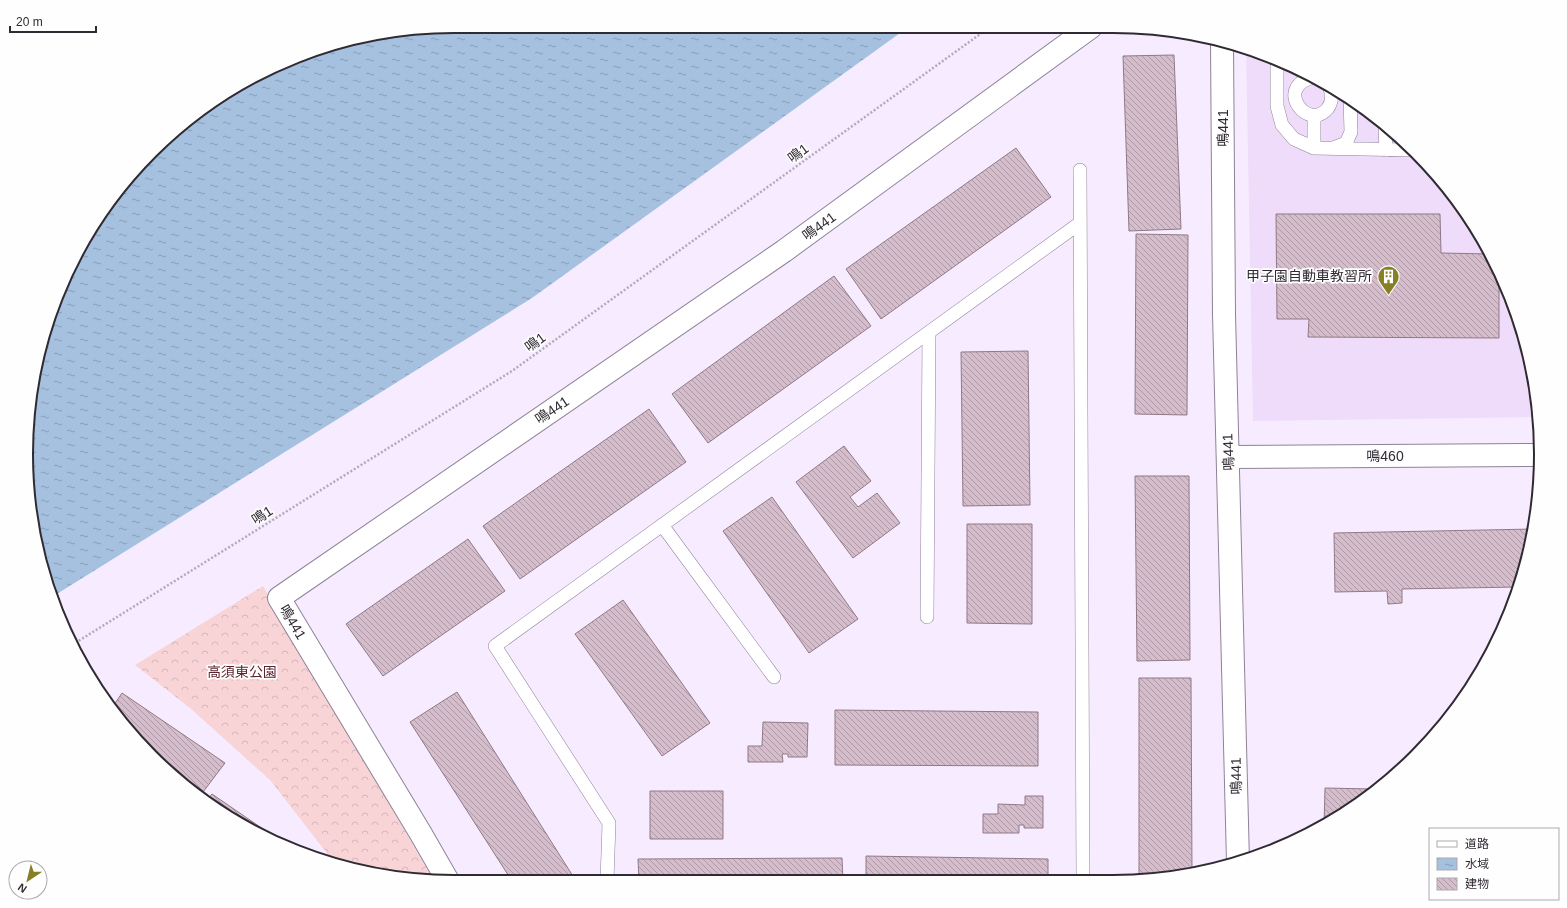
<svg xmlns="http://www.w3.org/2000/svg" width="1567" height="908" font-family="Arial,'Noto Sans JP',sans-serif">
<defs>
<pattern id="forest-crowns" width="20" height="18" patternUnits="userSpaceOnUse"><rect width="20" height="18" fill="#f8d4d7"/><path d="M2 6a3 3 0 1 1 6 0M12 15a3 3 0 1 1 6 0" fill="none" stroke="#d5b6b9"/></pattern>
<pattern id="water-ripples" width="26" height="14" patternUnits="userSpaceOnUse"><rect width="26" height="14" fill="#a5c1df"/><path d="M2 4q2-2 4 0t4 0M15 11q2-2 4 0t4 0" fill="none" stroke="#879db5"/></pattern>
<pattern id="building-back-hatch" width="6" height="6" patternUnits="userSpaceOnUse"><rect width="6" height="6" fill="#d6bdcc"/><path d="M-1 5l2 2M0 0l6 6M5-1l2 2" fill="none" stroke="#ae9aa6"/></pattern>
</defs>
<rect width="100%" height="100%" fill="#f7ecff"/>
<path fill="#eedcfa" d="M1246,48L1351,98L1415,151L1469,216L1508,290L1533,370L1537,417L1253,421Z"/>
<path fill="url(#forest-crowns)" d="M263,586L434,881H426L332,862L326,852L270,780L190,708L135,665Z"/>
<path fill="url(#water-ripples)" d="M907,28L532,298L52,597L34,538L27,482L30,398L41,343L70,265L98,216L151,152L194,114L264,70L317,49L398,30Z"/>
<path fill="url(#building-back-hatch)" stroke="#907987" d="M1174,55L1181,229L1129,231L1123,56Z
M1016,148L1051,197L881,319L846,269Z
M1276,214H1440L1441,253L1489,254L1499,273V338L1308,337L1309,319H1277Z
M1136,234L1188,235L1187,415L1135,414Z
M834,276L871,326L708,443L672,394Z
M1028,351L1030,505L963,506L961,352Z
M649,409L686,462L520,579L483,526Z
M844,446L871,481L850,497L858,507L877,493L900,523L853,558L796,482Z
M1135,476H1189L1190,660L1137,661Z
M772,497L858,619L809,653L723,531Z
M967,524H1032V624L967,623Z
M1534,529L1533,537L1518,587L1402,589V603L1388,604L1387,591L1335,592L1334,533Z
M468,539L505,591L383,676L346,624Z
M623,600L710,723L662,756L575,634Z
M1139,678H1191L1192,871L1141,881H1139Z
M457,692L576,881H512L410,722Z
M122,693L225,763L200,796L132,736L112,708Z
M835,710L1038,712V766L835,765Z
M763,722L808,723L807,757H788V754H782L783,762H748V746H762Z
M1325,788L1373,789L1324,826Z
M650,791H723V839H650Z
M212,794L282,842L216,810L207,801Z
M1025,796H1043V828H1024V825H1019V833H983V814H998V804L1025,805Z
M866,856L1048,859V881H866Z
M842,858L843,881H639L638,859Z"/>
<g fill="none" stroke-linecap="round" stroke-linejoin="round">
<defs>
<path id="lane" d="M1277,62V106L1282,125L1294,139L1314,148L1414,150
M1310,78C1275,90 1309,132 1328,108C1332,102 1333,94 1329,87
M1385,127L1386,150
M1314,148V115
M1333,148L1346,143L1351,132L1350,98
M1080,170L1083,881
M662,525L774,677
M927,617L929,333
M607,881L609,823L495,646L1080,223"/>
<path id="street" d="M1222,43L1224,314L1238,862
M1228,457L1541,455
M448,881L421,834L279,598L784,251L1091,27"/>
</defs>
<use href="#lane" stroke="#8e8297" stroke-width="14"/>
<use href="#street" stroke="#8e8297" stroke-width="24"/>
<path stroke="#b3aab9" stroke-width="2.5" stroke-dasharray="2 2" stroke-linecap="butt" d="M72,645L512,371L990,27"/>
<use href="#lane" stroke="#fff" stroke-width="13"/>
<use href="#street" stroke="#fff" stroke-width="22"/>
</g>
<defs>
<symbol id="building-pin" viewBox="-11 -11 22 30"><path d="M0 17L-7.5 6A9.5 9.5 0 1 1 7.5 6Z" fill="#877f25" stroke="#fefefe"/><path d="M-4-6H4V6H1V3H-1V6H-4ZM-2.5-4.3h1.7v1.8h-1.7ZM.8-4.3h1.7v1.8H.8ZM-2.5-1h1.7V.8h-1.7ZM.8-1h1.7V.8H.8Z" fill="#fff"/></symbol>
</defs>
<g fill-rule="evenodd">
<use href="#building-pin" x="1376" y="264" width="25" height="34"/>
</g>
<g text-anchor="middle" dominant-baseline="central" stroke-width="3.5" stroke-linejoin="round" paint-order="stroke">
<g font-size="14" fill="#302a33" stroke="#fefefe">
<text transform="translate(1223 128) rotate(-90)">鳴441</text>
<text transform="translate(798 153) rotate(-36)">鳴1</text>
<text transform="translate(819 226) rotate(-36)">鳴441</text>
<text transform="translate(535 342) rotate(-36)">鳴1</text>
<text transform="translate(552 410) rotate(-34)">鳴441</text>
<text transform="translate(1228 452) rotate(-92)">鳴441</text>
<text x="1385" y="456">鳴460</text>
<text transform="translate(262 515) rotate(-32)">鳴1</text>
<text transform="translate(293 622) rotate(59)">鳴441</text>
<text transform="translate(1236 776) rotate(-91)">鳴441</text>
</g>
<g font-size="14" fill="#302a33" stroke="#fefefe" text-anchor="end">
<text x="1372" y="276">甲子園自動車教習所</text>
</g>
<g font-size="14" fill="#5c242e" stroke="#fefefe">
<text x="242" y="672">高須東公園</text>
</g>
</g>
<path d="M0 0H1567V908H0ZM454 33H1113A421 421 0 0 1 1534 454V454A421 421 0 0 1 1113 875H454A421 421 0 0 1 33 454V454A421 421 0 0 1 454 33Z" fill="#fefefe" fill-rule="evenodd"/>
<path fill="none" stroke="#302a33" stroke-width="2" d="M454 33H1113A421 421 0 0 1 1534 454V454A421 421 0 0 1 1113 875H454A421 421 0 0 1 33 454V454A421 421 0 0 1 454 33Z"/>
<rect x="1429" y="828" width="130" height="72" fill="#fefefe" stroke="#aca9ad"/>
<rect x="1437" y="841" width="20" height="6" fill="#ffffff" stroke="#aca9ad"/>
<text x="1465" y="848" font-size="12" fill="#302a33">道路</text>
<rect x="1437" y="858" width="20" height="12" fill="url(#water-ripples)" stroke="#aca9ad"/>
<text x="1465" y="868" font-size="12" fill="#302a33">水域</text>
<rect x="1437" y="878" width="20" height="12" fill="url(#building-back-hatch)" stroke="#aca9ad"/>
<text x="1465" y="888" font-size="12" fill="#302a33">建物</text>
<g transform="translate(28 880) rotate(215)"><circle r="19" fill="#fefefe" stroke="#aca9ad"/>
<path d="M0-3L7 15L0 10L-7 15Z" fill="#877f25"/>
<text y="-6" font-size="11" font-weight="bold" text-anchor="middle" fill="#302a33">N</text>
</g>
<path d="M10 26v6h86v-6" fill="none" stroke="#302a33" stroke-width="2"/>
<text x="16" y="26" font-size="12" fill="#302a33" stroke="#fefefe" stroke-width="3" paint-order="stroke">20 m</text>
</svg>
